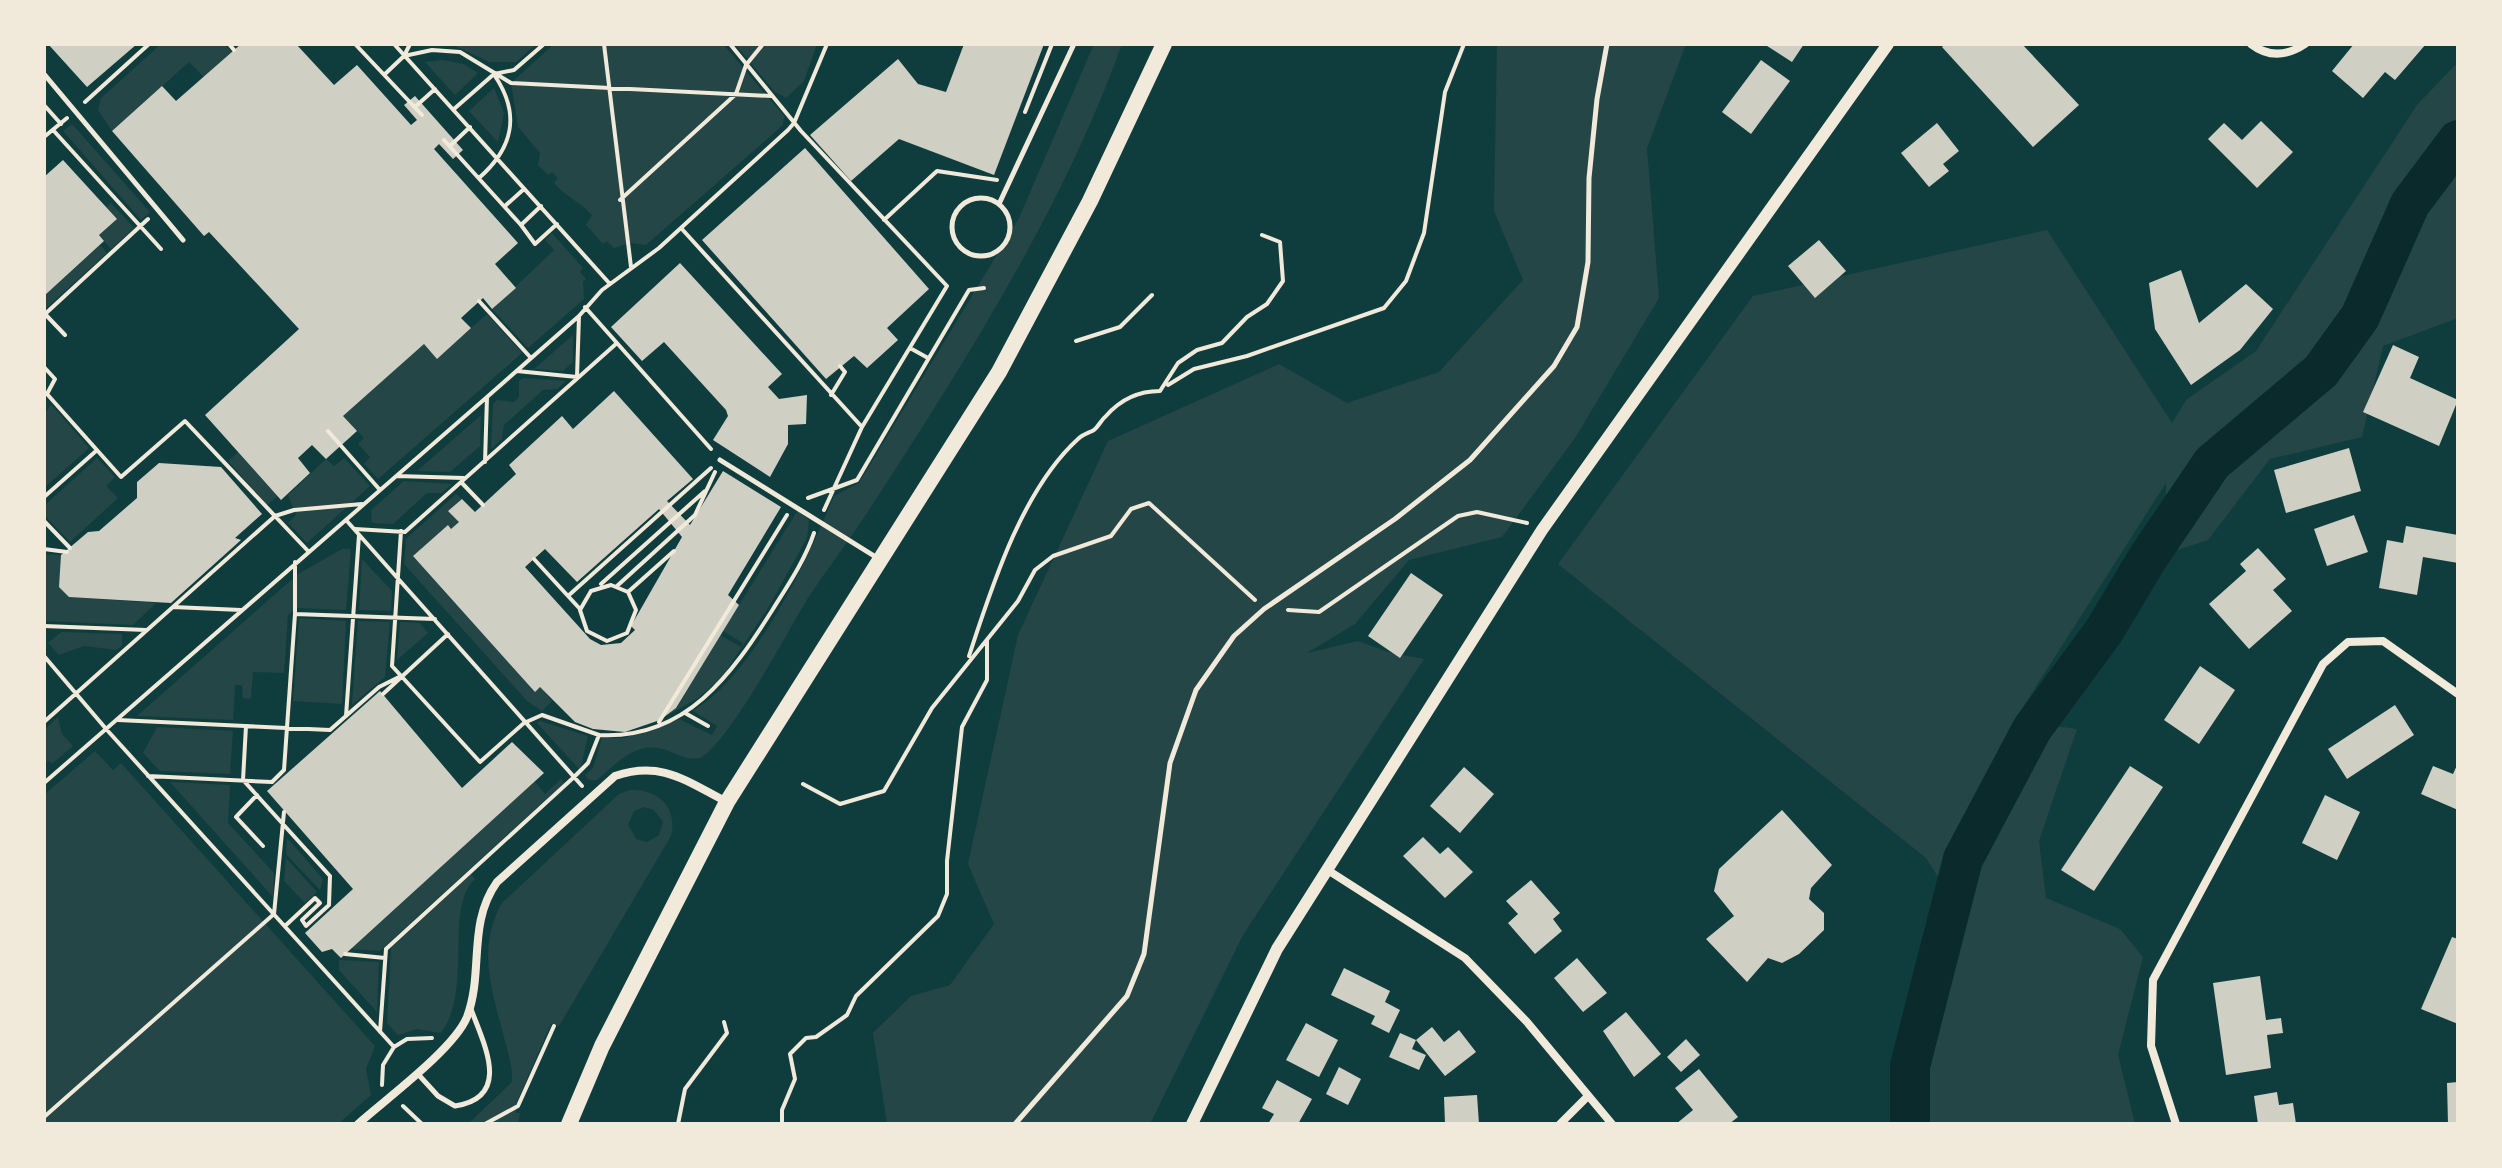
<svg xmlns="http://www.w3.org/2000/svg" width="2502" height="1168" font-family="'Source Sans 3',sans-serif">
<rect width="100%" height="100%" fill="#0f3d3e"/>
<path fill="#244646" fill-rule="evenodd" d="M161,44H224L232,52L204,77L189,62L112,131L98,110L101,98Z
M450,44H536L516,62H490Z
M554,44H723L784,116L783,125L646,245L630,243L614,248L607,241L603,244L586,225L592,215C580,202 565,196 554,183L558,178L552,172L548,175L538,165L540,153L518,127L511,83Z
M735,44H817L804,81L786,98L774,91Z
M1094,44H1122C1063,209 962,367 867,513C848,542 827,569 808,598C788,631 729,743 700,758C687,760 681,756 669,751C638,739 619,761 597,780H589L585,775L593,768L602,738H624L679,719L712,735L717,726L693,711C754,674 807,562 834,496L859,483L1019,218Z
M1497,44H1686L1647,148L1659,298L1575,438L1502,537L1409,560L1355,624L1307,653L1358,641L1391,653L1424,659L1243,935L1150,1124H887L873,1033L911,996L950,985L994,924L968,864L1018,635L1108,441L1279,364L1347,403L1439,372L1523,280L1494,211Z
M443,60L464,64L478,73L455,95L425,62Z
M2458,62V318L2383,346L2362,437L2270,459L2208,540L2165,554L2166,483L2014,721L2077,729L2039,841L2046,898L2120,929L2143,957L2118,1055L2135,1124H1887L1919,1102L1960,912L1926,858L1558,564L1753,296L2047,230L2172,423L2186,400L2256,351L2417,105Z
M494,88L504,113L498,142L469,111Z
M72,124L150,212L141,220L63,131Z
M111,203L134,228L111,249L99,235L116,220L106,208Z
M552,233L583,268L580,272L586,279L583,282L584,299L528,348L492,309L554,250L545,240Z
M100,245L107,253L44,310V296Z
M487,314L522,353L378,479L364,464L370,457L358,444L364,438L343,416L424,344L437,358Z
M573,335V362L563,371L534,369Z
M523,378L566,381L557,389L543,390L504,425L502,439L491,449L493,404L497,400L514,402L519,397V381Z
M51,404L89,448L44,488V415Z
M481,415L480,446L450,472L417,471Z
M238,452L278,496L267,505L228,461Z
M97,458L115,477L106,486L118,498L70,542L44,515V506Z
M344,458L370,486L307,543L288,523L296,515L288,495L326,459L334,466Z
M404,481L452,484L442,493H427L393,524L372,523L371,510Z
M456,494L462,499L449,511L459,522L451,529L448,525L413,556L534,691L540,687L552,701L542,711L527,701L404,564L406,539Z
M798,510L809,520L807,538L768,608L722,677L698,698L663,718L720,635L741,647L743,643L723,631Z
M342,549H351L346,610L297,608L288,615L284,673L253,672L251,699L243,698L242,685H235L233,720L137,716L298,574Z
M44,554L61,555L60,586L69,597L156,603L133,625L44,621Z
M362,559L392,591L391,611L359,610Z
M299,618L346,621L342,704L293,701Z
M358,621L390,622L385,677L352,705Z
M400,622L420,623L428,633L397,660Z
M61,632L122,634V646L116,650L84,646L59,655L48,643Z
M58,717L62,734L73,746L52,764L48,760L44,764V730Z
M540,721L588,736L580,770L537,723Z
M157,727L233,731L230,774L160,771L143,753Z
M95,751L113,770L121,763L375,1046L366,1069L371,1095L338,1124H44V795Z
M561,779L564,783L380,951L351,949L534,781L545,794Z
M170,782L230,785L228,823L274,873L273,897Z
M630,790C658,789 678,807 671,836L559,1026L551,1024L515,1106L516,1113H520L518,1124H468L512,1082C513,1069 509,1057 506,1045C494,996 475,950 502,903L619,794ZM644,807L654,810L663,822L659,835L647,842L636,839L628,825L634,811Z
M287,838L323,879L320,890L286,854Z
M286,858L317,892L305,903L284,881Z
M471,874L475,879C443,910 474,988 441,1033L417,1029L398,1035L387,1023L391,948Z
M339,960L379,962L377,1012L339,970Z"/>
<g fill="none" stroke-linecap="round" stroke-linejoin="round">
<path stroke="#0a2a2b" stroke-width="40" d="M1910,1124V1066L1963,859L2032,729L2104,631L2147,559L2212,463L2321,371L2360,317L2410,204L2458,140"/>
</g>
<path fill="#cfcfc3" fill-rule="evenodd" d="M48,44H137L87,87Z
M241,44H296L334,85L357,65L411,125L417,120L404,105L415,96L463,150L453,159L439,144L434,149L518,243L495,264L516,288L492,309L483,298L461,318L471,328L437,359L424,344L343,416L357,431L326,459L312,445L298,458L310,473L281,500L205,415L299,329L209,232L204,236L112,131L162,86L176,101Z
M964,44H1044L994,175L899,139L851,181L810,135L898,59L918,84L946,92Z
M1764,44H1804L1792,62Z
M1945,44H2022L2079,105L2033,147L1942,47Z
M2354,44H2426L2395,80L2385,72L2363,98L2332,71Z
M1761,60L1790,81L1751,134L1722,112Z
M2261,121L2293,152L2257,188L2208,139L2224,123L2242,140Z
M1937,123L1959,151L1943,164L1949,171L1929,187L1901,153Z
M805,148L929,289L887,328L898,340L867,368L854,356L826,379L702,240Z
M63,160L117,219L99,235L104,241L44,296V177Z
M1819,240L1846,271L1815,298L1788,266Z
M680,263L782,374L768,387L779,399L807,395L806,424L788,425V444L770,477L713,440L728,416L726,410L664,342L642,361L611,327Z
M2181,270L2199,323L2246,284L2273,309L2240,350L2191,385L2155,329L2149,283Z
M2393,345L2419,357L2410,378L2458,400L2439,446L2363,412Z
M614,391L693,479L667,501L690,525L723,471L781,507L728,595L739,605L676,708L660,720L625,732L593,729L575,722L540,687L535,692L413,556L448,525L451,529L459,522L448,511L462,499L475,512L516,474L509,465L562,416L573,429ZM659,509L682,537L631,626L635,630L621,643L601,645L590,639L525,567L545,549L577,582Z
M2349,448L2361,491L2286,513L2274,470Z
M159,463L221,467L262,514L235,538L241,540L171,603L69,597L59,587L61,555L88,532L99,531L137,498V482Z
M2354,515L2368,552L2327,566L2314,529Z
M2406,526L2458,535V563L2423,557L2417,595L2379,588L2387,540L2403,543Z
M2258,548L2286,579L2273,590L2292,611L2249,649L2209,604L2246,571L2240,564Z
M1411,573L1443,595L1400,658L1368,636Z
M2200,666L2235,690L2199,744L2164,720Z
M380,691L462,788L512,742L544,773L341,958L332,949L322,952L305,933L353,889L267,791Z
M2395,705L2414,735L2347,779L2328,749Z
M2458,763V810L2421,794L2433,766L2453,774Z
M2130,766L2163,787L2094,891L2061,870Z
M1464,767L1494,794L1460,833L1430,806Z
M2325,795L2360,812L2337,860L2302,843Z
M1782,810L1832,865L1811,888L1809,899L1824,913V930L1799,954L1782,963L1768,958L1747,982L1706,939L1734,916L1714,891L1719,869Z
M1423,837L1440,854L1448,847L1473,872L1445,898L1403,856Z
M1531,880L1560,913L1553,919L1562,931L1535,954L1508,923L1518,914L1506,901Z
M2452,937L2458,939V1024L2421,1009Z
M1577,958L1607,993L1583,1012L1554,978Z
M1344,968L1390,991L1385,1002L1400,1010L1389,1033L1371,1024L1375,1016L1331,995Z
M2260,976L2266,1020L2281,1018L2283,1033L2267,1035L2271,1068L2226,1075L2213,983Z
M1626,1012L1661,1054L1634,1077L1603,1031Z
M1306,1023L1338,1040L1319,1077L1286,1060Z
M1432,1027L1444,1042L1459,1030L1476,1052L1445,1076L1416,1040Z
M1400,1033L1416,1040L1412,1049L1426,1055L1419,1070L1389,1057Z
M1686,1039L1700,1055L1681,1072L1667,1057Z
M1339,1067L1361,1079L1348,1105L1326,1094Z
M1699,1069L1738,1117L1729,1124H1676L1693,1110L1675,1088Z
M1277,1080L1312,1099L1298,1124H1268L1274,1114L1262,1108Z
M2458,1082V1124H2448L2447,1083Z
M2277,1092L2279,1105L2293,1103L2296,1124H2258L2254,1096Z
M1477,1095L1479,1124H1445L1444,1097Z"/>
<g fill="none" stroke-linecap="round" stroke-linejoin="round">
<path stroke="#f1e9da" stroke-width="4" d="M229,44L234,50
M355,44L422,115
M394,44L610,284
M604,44L631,267
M730,44L801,131L947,286L862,427L824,510
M951,44H955
M404,56L432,50L460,52L511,83L771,96
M385,74L404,56L410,44
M85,102L149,44
M44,105L61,124
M415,107L435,89
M454,109L494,74L514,70L544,44
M1025,112L1052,44
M53,130L161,249
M44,137L67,118
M444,140L521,225L541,206
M450,146L470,127
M479,178C513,148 521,115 495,76
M620,200L736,94L746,65L763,44
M505,206L524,189
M884,220L937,171L997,180
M521,225L535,244L557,224
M681,228L862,427
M479,301L531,358
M585,307L711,449
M45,314L65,335
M44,315L148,219
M1076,341L1120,327L1152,295
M910,348L928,358
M44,367L55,379L47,394L121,477L185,421L309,552
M517,371L577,377L579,316
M1168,385L1194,369L1247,356L1384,308L1406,281L1424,233L1445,92L1464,44
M831,395L845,372L840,366
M328,431L380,490
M485,462L487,397
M397,476L464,478
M461,482L483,505
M44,497L96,451
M808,498L857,480L969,290L984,288
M346,520L582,786
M44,521L70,548
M355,529L405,532L617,343
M401,531L392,666L480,762L524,723L542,715L599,735
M44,549L67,552
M534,559L568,596L711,468
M295,562V614
M601,584L705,491
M611,585L628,592L636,610L627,633L607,641L587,631L580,610L591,591Z
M617,586L695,515L715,472
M628,592L674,551
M568,596L580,609
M173,607L241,610
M1288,610L1319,612L1458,516L1477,512L1527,523
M44,626L146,630
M44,656L107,730L394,1047L383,1065L382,1085
M969,656C992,586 1022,490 1078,439C1083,434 1089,433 1094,430C1099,426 1101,420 1106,416C1120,400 1138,391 1160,391L1178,363L1197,350L1222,343L1247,317L1267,304L1283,281L1280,242L1262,235
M383,694L448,634
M685,713L708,726
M346,716L359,535
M118,720L330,730L379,687L401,676
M44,722L275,516L294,510L362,504
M659,722L787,515
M246,726L243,780L330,876L329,905L306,926L302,920L320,903L315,898L285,926
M148,776L272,782L284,770L295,614L435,619
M44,783L487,397L579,316L602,290L659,248L788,130L794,123L827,44
M803,784L840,804L884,791L932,708L1018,601L1035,570L1053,556L1111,536L1131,509L1149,503L1255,600
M257,795L236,817L263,846
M345,954L385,958
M380,1032L386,949L573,778L588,763L599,735C686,740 732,674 773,609C788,585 805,560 814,533
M394,1047L407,1039L432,1038
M403,1106L422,1124
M44,1117L274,914L284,812
M485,1124L518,1106L554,1026
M678,1124L685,1089L727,1033L724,1022
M782,1124V1110L795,1079L790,1054L806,1038L816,1037L847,1015L856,996L938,916L947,894V861L962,727L987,680V640"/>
<path stroke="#f1e9da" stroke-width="5" d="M44,74L183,240
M952 227a29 29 0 1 1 58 0a29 29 0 1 1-58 0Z
M999,204L1074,44
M720,460L879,559
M417,1073L438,1096L455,1106C515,1097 481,1039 470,1006
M1015,1124L1127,996L1144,954L1170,763L1196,690L1234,636L1264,609L1395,519L1470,460L1554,366L1577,327L1588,262L1589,178L1597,99L1607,44"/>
<path stroke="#f1e9da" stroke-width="8" d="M2251,44C2269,58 2287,56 2305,44
M1326,869L1465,958L1527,1022L1612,1124
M358,1124C386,1099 454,1049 467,1017C484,972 467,924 497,882L615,776C661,760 686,781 727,802
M1560,1124L1588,1096
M2176,1124L2151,1046L2153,980L2323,664L2348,642L2383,641L2458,694"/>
<path stroke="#f1e9da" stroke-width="12" d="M1192,1124L1277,949L1542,530L1888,44"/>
<path stroke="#f1e9da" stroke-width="16" d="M569,1124L602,1046L727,802L999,372L1090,201L1164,44"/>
</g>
<rect width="2502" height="1168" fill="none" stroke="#f1e9da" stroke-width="92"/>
</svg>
